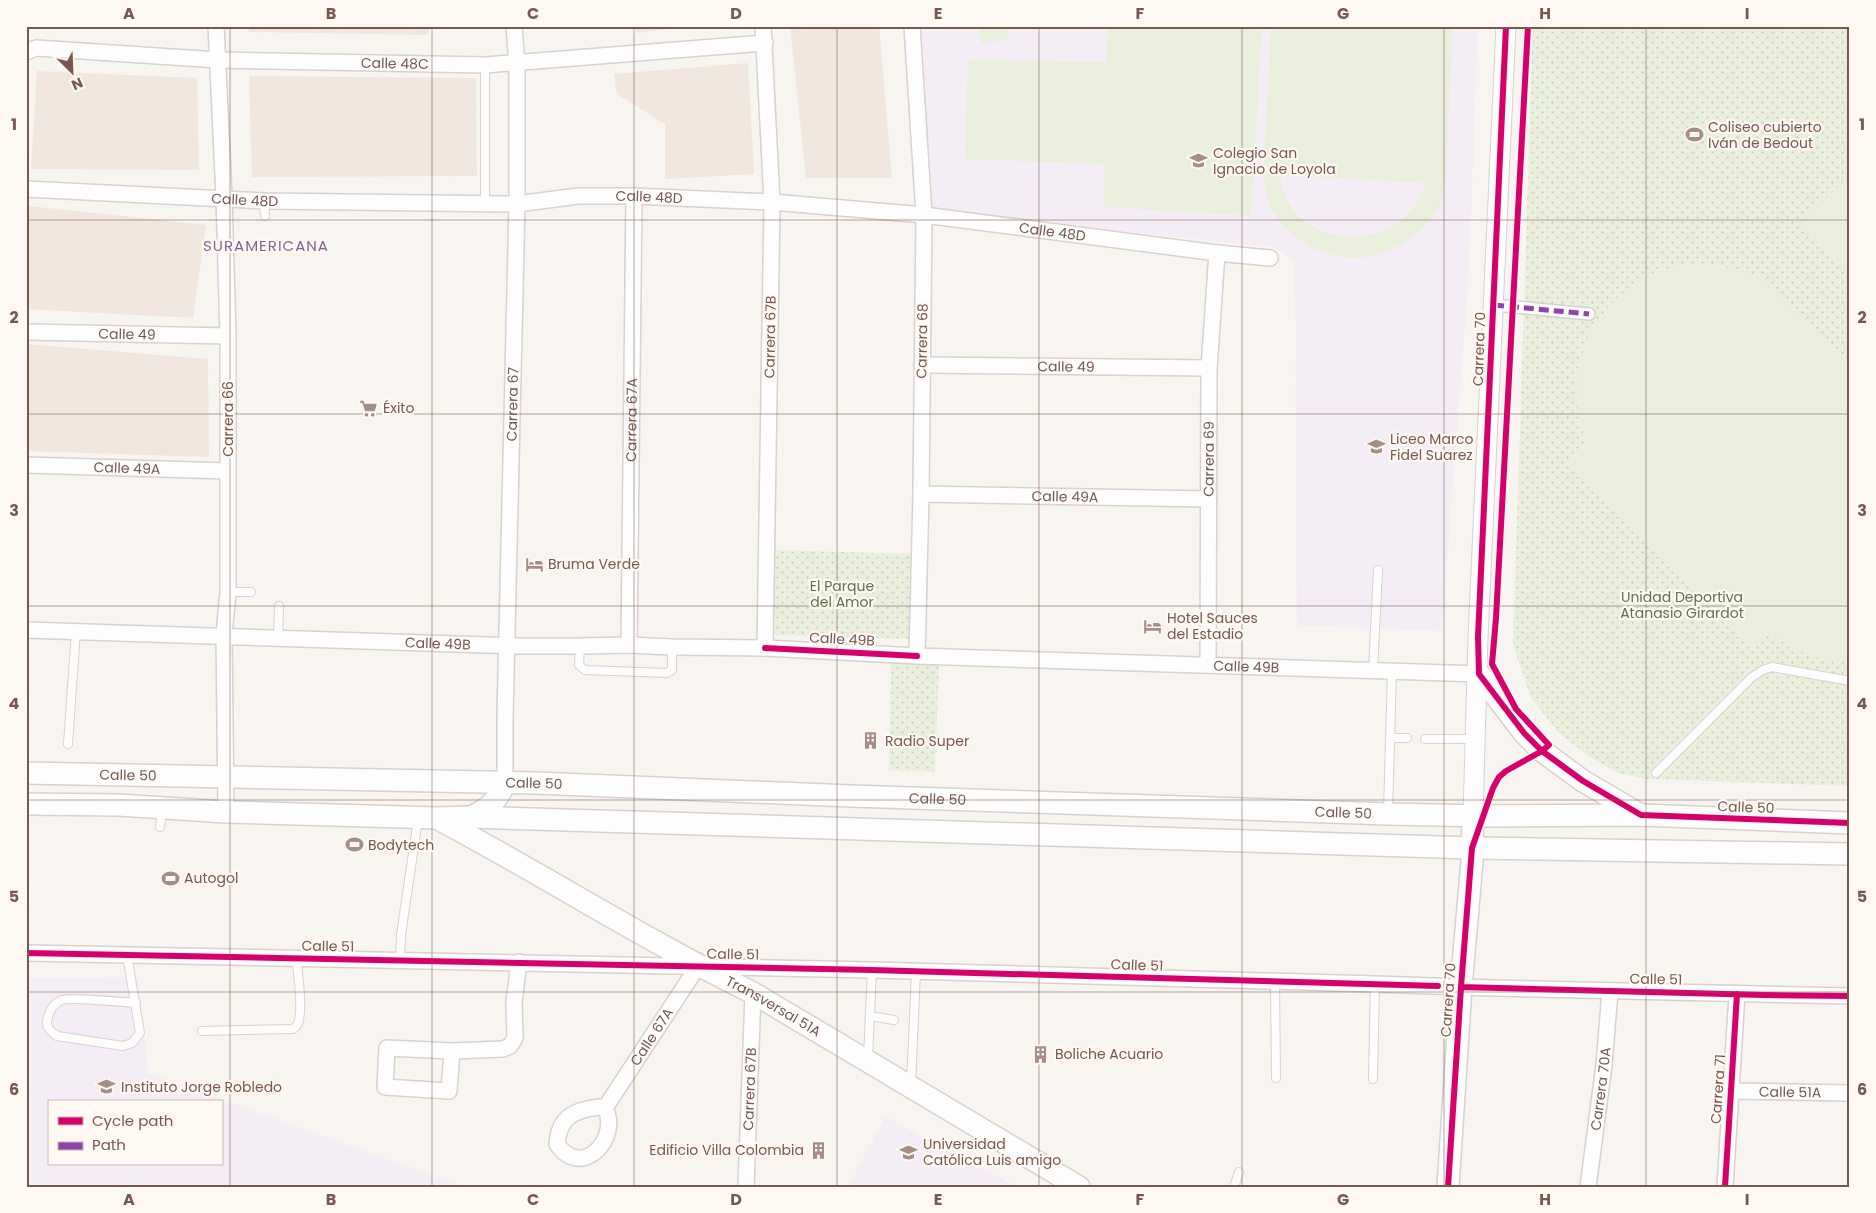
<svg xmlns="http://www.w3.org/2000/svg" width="1876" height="1213" font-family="Poppins,sans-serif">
<defs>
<pattern id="green-dots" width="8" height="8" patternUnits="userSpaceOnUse" patternTransform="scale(1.25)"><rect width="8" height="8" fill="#e9efdb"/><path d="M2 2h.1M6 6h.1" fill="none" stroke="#cbcfbe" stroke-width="1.8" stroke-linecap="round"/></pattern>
</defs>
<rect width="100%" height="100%" fill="#f8f4f0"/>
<path fill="#f1e6de" d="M248,26H430L428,35L249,32Z
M636,26H667L668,29L637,33Z
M790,26H879L892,178H806Z
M748,63L754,174L665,179V124L617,94L614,74Z
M37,71L197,78L199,170L31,169Z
M249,76L476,78L477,176L252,177Z
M29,206L206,225L193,318L26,309V239Z
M26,344L208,359L209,457L26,451Z"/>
<path fill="#f4edf5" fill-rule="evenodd" d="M915,26H1478L1469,269L1442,631L1297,625L1295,262L1273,247L928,211Z
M138,977L148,1073L464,1187H26V978ZM49,1102H221V1164H49Z
M885,1117L1018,1187H848Z"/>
<path fill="url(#green-dots)" d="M1533,26H1850V786L1647,779L1618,773L1587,755L1559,733L1531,698L1513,644Z
M774,550L912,554L910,639L772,635Z
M891,662L939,663L935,772L889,770Z"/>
<path fill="#e9efdb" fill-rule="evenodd" d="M978,26H1007L1009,38L982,44Z
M1108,26H1262L1251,216L1104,207V164L965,159L968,60L1106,62Z
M1271,26H1453L1445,185C1443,192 1443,201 1439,207C1406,259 1341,276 1292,234C1282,225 1270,211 1267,198C1265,190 1264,182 1263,175ZM1280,176L1281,175L1425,183C1406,259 1288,253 1280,176Z
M1850,175V271L1801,223Z
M1688,265C1712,265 1733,267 1756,275L1850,368V662C1814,660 1797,652 1768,632L1755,647L1568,464L1587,445C1582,430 1578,416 1577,400C1572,344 1609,289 1662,271C1670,268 1679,267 1688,265Z"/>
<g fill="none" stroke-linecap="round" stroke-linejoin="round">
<defs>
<path id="service" d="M264,201L265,216
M485,204V65
M228,592H251
M278,638L279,606
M580,646L579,665L585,670L667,673L672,670V647
M1373,670L1378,570
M1390,738H1407
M1425,739H1475
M68,744L76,631
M1656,773L1752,677L1763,670L1772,667L1850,681
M1388,812L1392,671
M160,827L162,809
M127,955L140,1033L132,1043L123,1046L57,1036C49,1030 45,1027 48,1017C50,1009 53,1004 62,1000C69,997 124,1002 136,1003
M400,960L401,935L418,819
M1275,981L1276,1078
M870,1016L894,1020
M202,1031L293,1029C296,1027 299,1024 299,1019C302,1006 298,972 296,958
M868,1057L872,970
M1373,1079L1375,984
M911,1085L916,972
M1234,1187L1239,1172"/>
<path id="pedestrian" d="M1494,305L1589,314"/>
<g id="minor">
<path d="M216,26L224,197L228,336V592L224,635L226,812"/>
<path d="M763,26L772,202L765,648"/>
<path d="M912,26L924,215L921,494L917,656"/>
<path id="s1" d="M26,52L36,48L218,60L485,65L765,43"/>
<path id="s2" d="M26,189L264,201L517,204L578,196H634L772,202L924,215L1217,253L1270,258"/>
<path id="s3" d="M26,332L228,336"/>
<path id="s4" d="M922,365L1209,368"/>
<path id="s5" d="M26,465L228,471"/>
<path id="s6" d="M921,494L1209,499"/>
<path id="s7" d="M26,630L517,646H580L629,645L672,647L765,648L917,656L1479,674"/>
<path id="s8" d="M629,645L634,196"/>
<path id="s9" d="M1208,664L1209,368L1217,253"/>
<path id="s10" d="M505,783V717L517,204V64L514,26"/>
<path d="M26,953L872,970L1375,984L1492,988L1850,996"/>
<path d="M452,1051L449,1091L385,1087L387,1048L452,1051L503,1049L510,1046L515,1038L514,1002L519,962"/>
<path id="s11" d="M1730,1091L1850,1093"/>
<path d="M599,1107L605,1108C621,1137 582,1181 557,1144C559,1117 574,1110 599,1107Z"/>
<path id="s12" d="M605,1108L698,966"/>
<path id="s13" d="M746,1187L753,993"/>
<path id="s14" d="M1588,1187L1604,1065L1610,991"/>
<path d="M1725,1187L1737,994"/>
</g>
<path id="tertiary" d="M1473,816L1478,637L1506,26"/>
<g id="secondary">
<path d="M1479,674L1524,733L1542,751L1583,781L1641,815"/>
<path id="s15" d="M26,773L537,783L851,796L1388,814L1483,816L1641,815L1850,823"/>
<path d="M26,804L119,805L226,812L437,818L471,817L1472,848L1850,854"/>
<path d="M471,817C490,808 496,802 505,783"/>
<path id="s16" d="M438,819C544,875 645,940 753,993L1079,1187"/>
<path d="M1448,1187L1461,987L1472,862L1473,816"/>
</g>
</defs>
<use href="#service" stroke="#d8d1ce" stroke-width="10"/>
<use href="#pedestrian" stroke="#d8d1ce" stroke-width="14"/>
<use href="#minor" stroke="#d8d1ce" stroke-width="18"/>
<use href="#tertiary" stroke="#d8d1ce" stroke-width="21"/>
<use href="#secondary" stroke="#d8d0cc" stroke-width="24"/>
<use href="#service" stroke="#fefdfd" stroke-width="8"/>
<use href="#pedestrian" stroke="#fefdfd" stroke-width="11"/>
<use href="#minor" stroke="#fefdfd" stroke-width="15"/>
<use href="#tertiary" stroke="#fefdfd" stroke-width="19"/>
<use href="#secondary" stroke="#fefdfd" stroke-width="21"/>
<path stroke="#8e44ad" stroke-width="5" stroke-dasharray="10 5" stroke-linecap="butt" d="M1494,305L1589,314"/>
<defs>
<path id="cycleway" d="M1506,26L1478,637L1479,674L1524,733L1542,751L1583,781L1641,815L1850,823
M765,648L917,656
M26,953L872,970L1438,986
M1461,987L1764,995L1850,996
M1448,1187L1461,987L1472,848L1493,788L1499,777L1506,771L1542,751L1549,745L1516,709L1492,664L1496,618L1528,26
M1725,1187L1737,994"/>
</defs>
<use href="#cycleway" stroke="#fff8f3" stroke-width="9"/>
<use href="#cycleway" stroke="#d6006c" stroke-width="6"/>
</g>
<path fill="none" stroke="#78574e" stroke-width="1" stroke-opacity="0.55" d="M230,26V1187M432,26V1187M634,26V1187M837,26V1187M1039,26V1187M1242,26V1187M1444,26V1187M1646,26V1187M26,220H1850M26,414H1850M26,606H1850M26,800H1850M26,992H1850"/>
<defs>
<symbol id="stadium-bare" viewBox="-9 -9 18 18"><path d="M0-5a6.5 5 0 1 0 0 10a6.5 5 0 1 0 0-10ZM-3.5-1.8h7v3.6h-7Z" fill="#a58e87" stroke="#fff8f3" stroke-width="2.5" paint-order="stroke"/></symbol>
<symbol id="school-bare" viewBox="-9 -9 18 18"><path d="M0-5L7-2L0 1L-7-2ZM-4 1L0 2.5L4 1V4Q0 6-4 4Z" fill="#a58e87" stroke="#fff8f3" stroke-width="2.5" paint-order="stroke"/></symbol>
<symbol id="supermarket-bare" viewBox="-9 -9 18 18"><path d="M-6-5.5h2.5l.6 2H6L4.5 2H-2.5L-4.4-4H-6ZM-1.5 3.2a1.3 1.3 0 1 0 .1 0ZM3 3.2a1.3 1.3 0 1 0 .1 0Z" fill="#a58e87" stroke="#fff8f3" stroke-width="2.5" paint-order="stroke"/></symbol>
<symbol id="hotel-bare" viewBox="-9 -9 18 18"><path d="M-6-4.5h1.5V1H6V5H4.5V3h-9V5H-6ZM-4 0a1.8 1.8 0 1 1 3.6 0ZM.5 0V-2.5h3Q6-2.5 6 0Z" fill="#a58e87" stroke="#fff8f3" stroke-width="2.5" paint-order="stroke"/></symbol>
<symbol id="building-bare" viewBox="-9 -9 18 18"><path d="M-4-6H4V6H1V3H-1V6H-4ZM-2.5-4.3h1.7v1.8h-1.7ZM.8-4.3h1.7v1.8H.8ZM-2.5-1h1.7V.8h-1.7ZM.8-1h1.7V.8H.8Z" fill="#a58e87" stroke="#fff8f3" stroke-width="2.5" paint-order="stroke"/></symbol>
<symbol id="university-bare" viewBox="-9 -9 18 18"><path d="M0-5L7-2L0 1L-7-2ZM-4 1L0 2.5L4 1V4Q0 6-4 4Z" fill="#a58e87" stroke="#fff8f3" stroke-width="2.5" paint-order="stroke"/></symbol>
</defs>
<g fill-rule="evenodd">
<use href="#stadium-bare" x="1682" y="122" width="25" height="25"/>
<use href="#school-bare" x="1186" y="148" width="25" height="25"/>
<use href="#supermarket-bare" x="356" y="396" width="25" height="25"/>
<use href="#school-bare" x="1364" y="434" width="25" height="25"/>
<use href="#hotel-bare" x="522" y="552" width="25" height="25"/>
<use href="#hotel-bare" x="1140" y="614" width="25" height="25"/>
<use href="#building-bare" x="858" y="728" width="25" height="25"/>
<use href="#stadium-bare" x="342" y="832" width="25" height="25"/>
<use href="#stadium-bare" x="158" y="866" width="25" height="25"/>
<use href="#building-bare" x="1028" y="1042" width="25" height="25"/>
<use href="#school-bare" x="94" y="1074" width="25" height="25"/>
<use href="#building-bare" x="806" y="1138" width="25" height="25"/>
<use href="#university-bare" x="896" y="1140" width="25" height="25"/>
</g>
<g text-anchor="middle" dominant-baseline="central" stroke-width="4.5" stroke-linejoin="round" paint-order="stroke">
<g font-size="14" fill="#78574e" stroke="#fff8f3">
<text stroke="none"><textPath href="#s1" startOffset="370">Calle 48C</textPath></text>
<text stroke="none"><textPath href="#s2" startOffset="624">Calle 48D</textPath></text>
<text stroke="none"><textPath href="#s2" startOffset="219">Calle 48D</textPath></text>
<text stroke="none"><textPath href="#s2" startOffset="1029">Calle 48D</textPath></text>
<text stroke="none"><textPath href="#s3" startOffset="101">Calle 49</textPath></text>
<text transform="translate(770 337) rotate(-89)">Carrera 67B</text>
<text transform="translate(922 341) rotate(-89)">Carrera 68</text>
<text transform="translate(1479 349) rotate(-88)">Carrera 70</text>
<text stroke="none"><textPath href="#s4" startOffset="144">Calle 49</textPath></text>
<text stroke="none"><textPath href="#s10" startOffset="379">Carrera 67</textPath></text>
<text transform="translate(228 419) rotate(-90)">Carrera 66</text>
<text stroke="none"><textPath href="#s8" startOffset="225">Carrera 67A</textPath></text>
<text stroke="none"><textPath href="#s9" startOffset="205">Carrera 69</textPath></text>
<text stroke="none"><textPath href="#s5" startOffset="101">Calle 49A</textPath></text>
<text stroke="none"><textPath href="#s6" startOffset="144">Calle 49A</textPath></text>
<text transform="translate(842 639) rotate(3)">Calle 49B</text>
<text stroke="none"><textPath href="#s7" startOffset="412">Calle 49B</textPath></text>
<text stroke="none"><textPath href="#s7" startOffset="1221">Calle 49B</textPath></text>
<text stroke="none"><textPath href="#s15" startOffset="102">Calle 50</textPath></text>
<text stroke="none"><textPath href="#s15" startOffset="508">Calle 50</textPath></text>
<text stroke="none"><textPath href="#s15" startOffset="912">Calle 50</textPath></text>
<text transform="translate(1746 807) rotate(2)">Calle 50</text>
<text stroke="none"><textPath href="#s15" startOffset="1318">Calle 50</textPath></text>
<text transform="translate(328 946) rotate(1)">Calle 51</text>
<text transform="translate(733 954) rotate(1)">Calle 51</text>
<text transform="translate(1137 965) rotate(2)">Calle 51</text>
<text transform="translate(1656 979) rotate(1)">Calle 51</text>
<text transform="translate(1448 1000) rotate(-86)">Carrera 70</text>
<text stroke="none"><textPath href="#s16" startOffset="384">Transversal 51A</textPath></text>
<text stroke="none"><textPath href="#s12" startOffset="85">Calle 67A</textPath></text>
<text stroke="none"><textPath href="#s14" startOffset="99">Carrera 70A</textPath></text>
<text transform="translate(1718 1089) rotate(-86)">Carrera 71</text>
<text stroke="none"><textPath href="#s13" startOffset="98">Carrera 67B</textPath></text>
<text stroke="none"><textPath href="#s11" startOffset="60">Calle 51A</textPath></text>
</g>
<g font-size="14" fill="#78574e" stroke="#fff8f3" text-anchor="start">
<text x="1708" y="127">Coliseo cubierto<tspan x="1708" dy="16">Iván de Bedout</tspan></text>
<text x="1213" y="153">Colegio San<tspan x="1213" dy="16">Ignacio de Loyola</tspan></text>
<text x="383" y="408">Éxito</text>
<text x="1390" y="439">Liceo Marco<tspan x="1390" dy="16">Fidel Suarez</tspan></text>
<text x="548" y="564">Bruma Verde</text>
<text x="1167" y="618">Hotel Sauces<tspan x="1167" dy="16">del Estadio</tspan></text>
<text x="885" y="741">Radio Super</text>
<text x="368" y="845">Bodytech</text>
<text x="184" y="878">Autogol</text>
<text x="1055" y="1054">Boliche Acuario</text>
<text x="121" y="1087">Instituto Jorge Robledo</text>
<text x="923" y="1144">Universidad<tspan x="923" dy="16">Católica Luis amigo</tspan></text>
<text x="804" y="1150" text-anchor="end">Edificio Villa Colombia</text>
</g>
<g font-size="14" fill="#5a7743" stroke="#fff8f3">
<text x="842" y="586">El Parque<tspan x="842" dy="16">del Amor</tspan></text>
<text x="1682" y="597">Unidad Deportiva<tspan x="1682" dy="16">Atanasio Girardot</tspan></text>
</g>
<g font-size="15" letter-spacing="1" fill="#7e6693" stroke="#fff8f3">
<text x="266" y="245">SURAMERICANA</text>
</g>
</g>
<rect width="1876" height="1213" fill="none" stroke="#fff8f3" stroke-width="55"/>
<rect x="48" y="1100" width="175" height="65" fill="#fff8f3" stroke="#c9b8b1"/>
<rect x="58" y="1117" width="25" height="8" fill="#d6006c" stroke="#c9b8b1"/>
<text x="92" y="1126" font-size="15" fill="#78574e">Cycle path</text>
<rect x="58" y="1142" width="25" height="8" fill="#8e44ad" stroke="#c9b8b1"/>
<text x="92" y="1150" font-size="15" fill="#78574e">Path</text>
<g transform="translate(72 72) rotate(156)" stroke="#fff8f3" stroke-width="4" paint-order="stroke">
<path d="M0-4L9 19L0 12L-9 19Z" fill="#78574e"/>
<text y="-8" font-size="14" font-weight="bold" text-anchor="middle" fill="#78574e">N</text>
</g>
<rect x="28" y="28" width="1820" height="1158" fill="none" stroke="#78574e" stroke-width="2"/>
<g font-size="16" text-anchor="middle" font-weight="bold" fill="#78574e">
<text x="129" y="19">A</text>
<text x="331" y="19">B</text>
<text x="533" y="19">C</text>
<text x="736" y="19">D</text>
<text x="938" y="19">E</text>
<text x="1140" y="19">F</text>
<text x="1343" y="19">G</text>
<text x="1545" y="19">H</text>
<text x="1747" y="19">I</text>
<text x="14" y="130">1</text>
<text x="1862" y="130">1</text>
<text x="14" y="323">2</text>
<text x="1862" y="323">2</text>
<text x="14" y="516">3</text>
<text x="1862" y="516">3</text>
<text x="14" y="709">4</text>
<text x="1862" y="709">4</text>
<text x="14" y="902">5</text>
<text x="1862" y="902">5</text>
<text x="14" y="1095">6</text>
<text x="1862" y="1095">6</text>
<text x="129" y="1205">A</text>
<text x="331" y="1205">B</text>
<text x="533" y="1205">C</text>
<text x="736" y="1205">D</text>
<text x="938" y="1205">E</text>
<text x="1140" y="1205">F</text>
<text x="1343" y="1205">G</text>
<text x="1545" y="1205">H</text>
<text x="1747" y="1205">I</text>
</g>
</svg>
